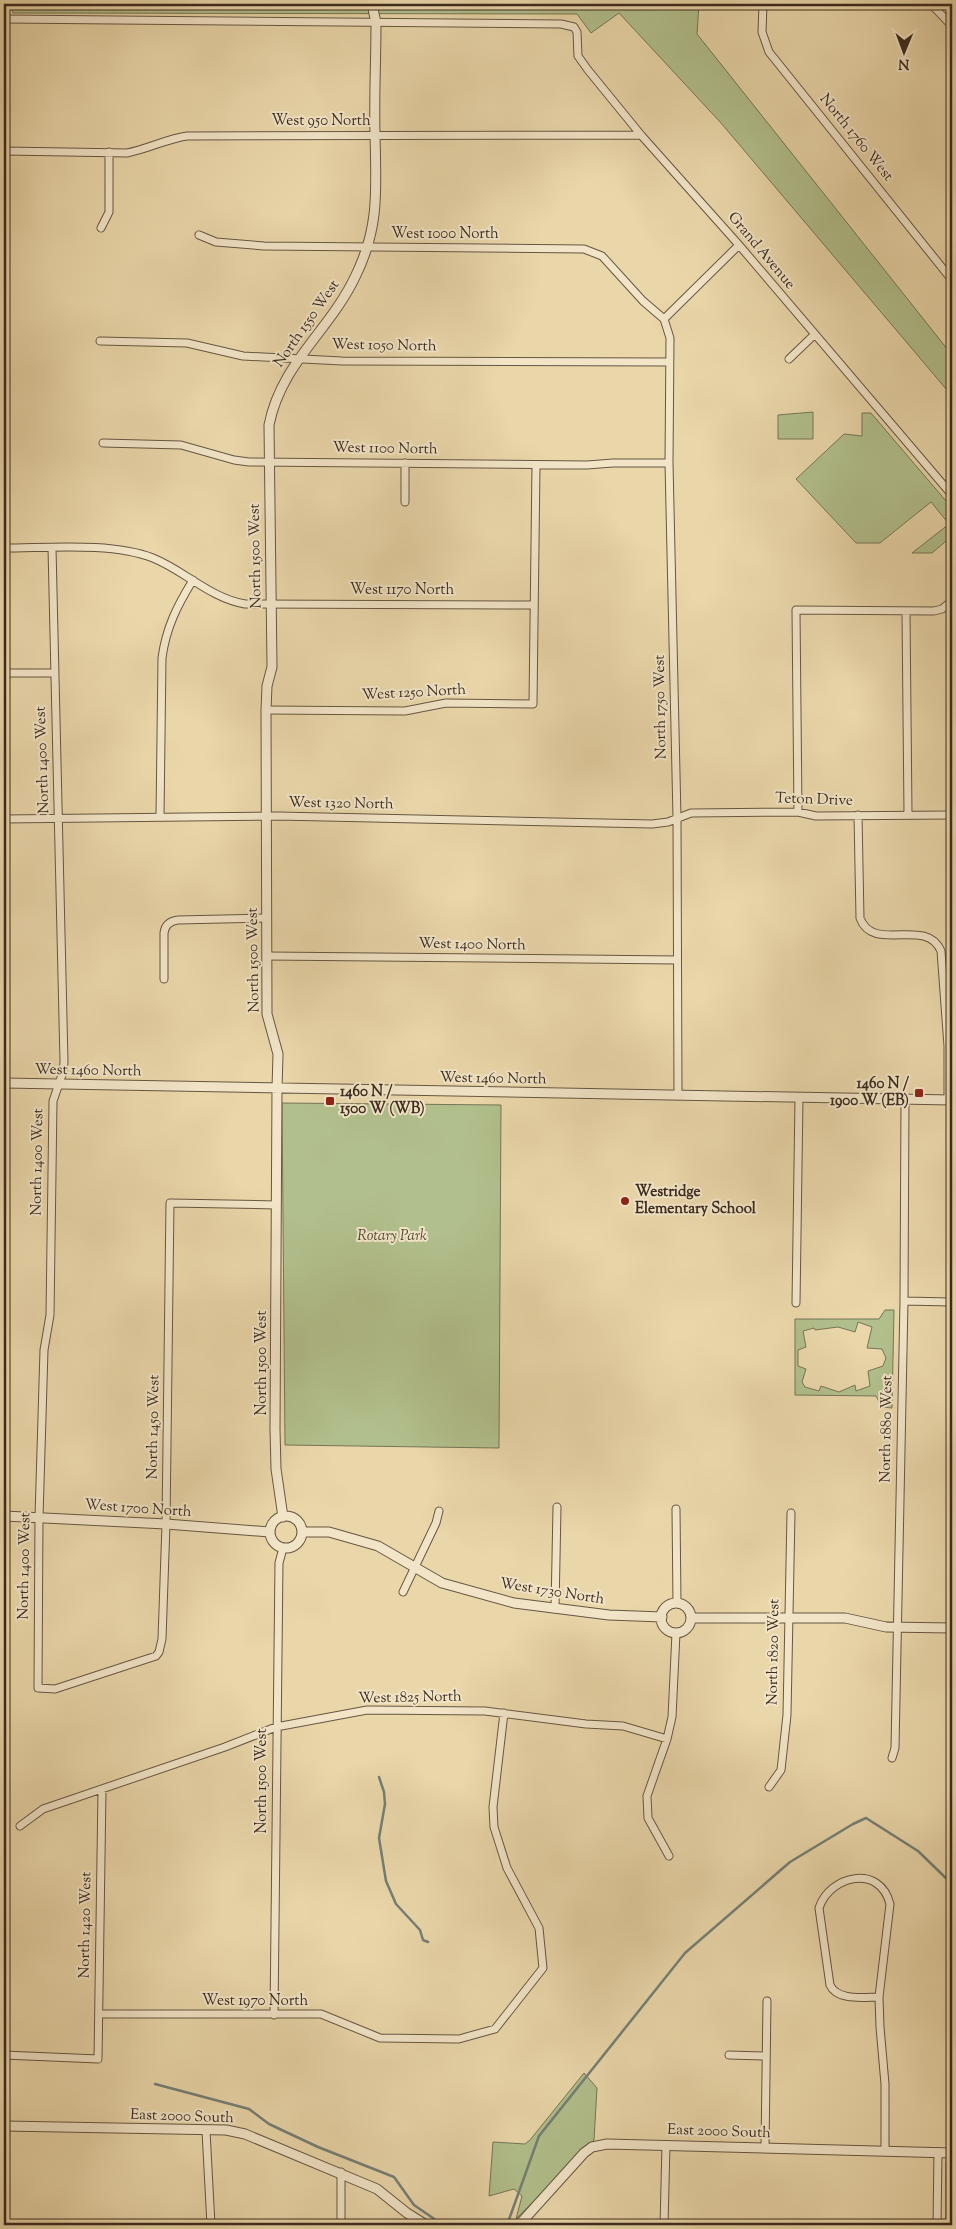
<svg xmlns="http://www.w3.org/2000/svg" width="956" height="2229" font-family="'Sorts Mill Goudy',serif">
<rect width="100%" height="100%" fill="#e9d6a9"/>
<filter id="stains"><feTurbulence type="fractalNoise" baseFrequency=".004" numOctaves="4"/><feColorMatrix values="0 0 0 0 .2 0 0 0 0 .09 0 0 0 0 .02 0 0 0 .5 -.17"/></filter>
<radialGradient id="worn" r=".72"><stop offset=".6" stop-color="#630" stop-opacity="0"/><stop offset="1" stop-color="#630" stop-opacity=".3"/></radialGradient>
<path fill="#b1bf8c" stroke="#767556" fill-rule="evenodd" d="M11,4H699L697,34L952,355V396L721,123L619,13L591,33L577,14L13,13Z
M813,412V439H778V415Z
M862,413H871L952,508V536L932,553H912L949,524L931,502L880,543H856L796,479L844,434L862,436Z
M282,1103L501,1105L499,1448L285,1445Z
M885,1310H894L892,1408L882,1407L876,1396L795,1395V1319H879ZM858,1322L872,1327L867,1348L882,1349L886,1358L883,1366L868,1371L870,1386L856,1391L855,1385L839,1392L821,1386L819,1391L805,1387L802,1382L806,1369L798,1366V1350L806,1347L803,1331L814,1328L815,1330L838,1327L855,1332Z
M584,2073L597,2088L594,2140L516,2219L522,2196L514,2189L489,2196L493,2142L525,2144L530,2140Z
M946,2161H952V2225H946Z"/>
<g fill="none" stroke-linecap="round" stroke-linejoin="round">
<path stroke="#747f76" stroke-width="2.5" d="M379,1777L384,1792L385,1804L379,1838L386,1881L396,1904L420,1930L423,1940L428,1942
M155,2084L249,2109L269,2124L318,2147L394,2177L414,2205L443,2225
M505,2225H507L539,2136L685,1953L790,1862L853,1824L866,1818L918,1851L952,1884"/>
<defs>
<path id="minor" d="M763,4L762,32L769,52L952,280
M931,4L952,26
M4,19L561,24L574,27L577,32L578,56L588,70L641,135L739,245L952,495
M4,151L127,153C148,149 166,139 187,136L641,135
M101,228L109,212V152
M199,235L216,242L264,246L584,249L602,256L643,301L664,319
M664,319L670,338L669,463L677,818L678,1095
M664,319L739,245
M100,341L187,343L243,356L342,361L669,362
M789,359L814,335
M103,443L181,445L234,460L249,462L587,465L613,463H669
M405,502V463
M4,548C48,548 111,542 153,558C185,571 210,598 245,604L534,605
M52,548L64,1062L63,1072L53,1101L50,1315L44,1350L39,1517L38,1688L55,1689L156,1656L159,1652L162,1639L166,1524L170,1203L276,1205
M906,612L908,814
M4,673H55
M266,710L405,711L446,703L533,704L536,465
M798,812L796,610L934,611L942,609L952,601
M858,815L860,918C873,954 926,916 941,951L948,1046V1099
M160,817L162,658C166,628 177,606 193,580
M4,819L278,816L652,824L668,822L691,813L798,812L816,816L952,815
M267,956L677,960
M164,979V933C165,925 170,921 178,920L267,918
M904,1301L952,1302
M796,1303L799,1098
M676,1509L677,1603
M403,1592L436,1523L439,1511
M555,1609L557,1507
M892,1758L895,1748L904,1301L905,1099
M769,1787L781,1770L787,1715L791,1513
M20,1826L43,1809L225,1747L276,1727L367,1710L485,1711L586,1724L623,1726L667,1739
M669,1856L648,1818L647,1796L667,1739L672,1717L676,1633
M879,1997C864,1997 837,2001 830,1985L819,1908C830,1875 880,1864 890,1904L879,1997L880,2027L885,2084V2150
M99,2014H321L380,2038L459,2039L495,2029L543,1968L539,1928L507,1868L494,1827L493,1807L504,1713
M274,2015L279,1563L283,1548
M4,2055L98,2059L102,1790
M729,2055L766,2056
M206,2131L211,2225
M765,2147L767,2001
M341,2225V2172
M664,2225L666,2145
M937,2225L938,2152"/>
<path id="tertiary" d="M4,1083L952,1100
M4,1516L166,1524L270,1532
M270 1532a16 16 0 1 1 32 0a16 16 0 1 1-32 0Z
M283,1517L276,1469L275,1429L277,1089L278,1054L267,1014L266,710L267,686L272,667L269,425C281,363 330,331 356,275C380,226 376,187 375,134C374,97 376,60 376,23L372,4
M302,1532H329L378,1546L442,1583L514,1603L609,1615L662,1617
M661 1618a15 15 0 1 1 30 0a15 15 0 1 1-30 0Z
M691,1618H845L886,1627L952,1628
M4,2126L226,2130L245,2134L377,2189L407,2213L426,2225
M519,2225L584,2153L592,2147L607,2144L952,2153"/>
</defs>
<use href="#minor" stroke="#675642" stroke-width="9"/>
<use href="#tertiary" stroke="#675642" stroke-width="11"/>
<use href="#minor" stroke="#f1e4c7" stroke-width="7"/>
<use href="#tertiary" stroke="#f1e4c7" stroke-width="9"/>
</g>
<g fill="#8f2418" stroke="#f1e4c7" stroke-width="2">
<rect x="914" y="1088" width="10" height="10" rx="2.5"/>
<rect x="325" y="1096" width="10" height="10" rx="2.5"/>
<circle cx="625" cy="1201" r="5"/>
</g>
<g text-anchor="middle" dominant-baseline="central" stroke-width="4" stroke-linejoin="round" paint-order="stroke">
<g font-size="15" fill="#3c2b1f" stroke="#f1e4c7">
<text x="321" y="121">West 950 North</text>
<text transform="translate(856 138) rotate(51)">North 1760 West</text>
<text x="445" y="234">West 1000 North</text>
<text transform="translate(761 251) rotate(50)">Grand Avenue</text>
<text transform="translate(307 324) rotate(-55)">North 1550 West</text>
<text transform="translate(384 346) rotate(1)">West 1050 North</text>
<text transform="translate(385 449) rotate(1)">West 1100 North</text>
<text transform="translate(256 556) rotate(-91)">North 1500 West</text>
<text x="402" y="590">West 1170 North</text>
<text transform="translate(414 693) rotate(-3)">West 1250 North</text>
<text transform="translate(661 707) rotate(-91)">North 1750 West</text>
<text transform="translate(43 760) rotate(-92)">North 1400 West</text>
<text transform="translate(814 800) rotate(2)">Teton Drive</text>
<text transform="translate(341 804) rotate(1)">West 1320 North</text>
<text transform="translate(472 945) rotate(1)">West 1400 North</text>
<text transform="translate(254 960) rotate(-91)">North 1500 West</text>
<text transform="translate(88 1071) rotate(1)">West 1460 North</text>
<text transform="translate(493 1079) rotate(1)">West 1460 North</text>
<text transform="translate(38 1162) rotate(-89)">North 1400 West</text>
<text transform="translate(262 1363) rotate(-90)">North 1500 West</text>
<text transform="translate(154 1427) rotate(-89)">North 1450 West</text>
<text transform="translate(887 1429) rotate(-89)">North 1880 West</text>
<text transform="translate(138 1509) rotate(4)">West 1700 North</text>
<text transform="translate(25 1566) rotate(-89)">North 1400 West</text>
<text transform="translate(552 1592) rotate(9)">West 1730 North</text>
<text transform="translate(774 1652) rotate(-89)">North 1820 West</text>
<text transform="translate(410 1698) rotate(-1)">West 1825 North</text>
<text transform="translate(262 1781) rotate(-90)">North 1500 West</text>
<text transform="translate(86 1925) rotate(-89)">North 1420 West</text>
<text x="255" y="2001">West 1970 North</text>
<text transform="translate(182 2117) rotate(2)">East 2000 South</text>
<text transform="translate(719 2132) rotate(2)">East 2000 South</text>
</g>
<g font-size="15" font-weight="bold" fill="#3c2b1f" stroke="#f1e4c7" text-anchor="start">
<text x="909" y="1084" text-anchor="end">1460 N /<tspan x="909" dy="17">1900 W (EB)</tspan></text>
<text x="340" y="1092">1460 N /<tspan x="340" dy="17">1500 W (WB)</tspan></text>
<text x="635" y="1192">Westridge<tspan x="635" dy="17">Elementary School</tspan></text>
</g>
<g font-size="15" font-style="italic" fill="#534935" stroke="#f1e4c7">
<text x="392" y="1236">Rotary Park</text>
</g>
</g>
<rect width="956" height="2229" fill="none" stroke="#e9d6a9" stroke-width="20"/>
<rect x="5" y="5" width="946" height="2219" fill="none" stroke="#3c2b1f" stroke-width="2.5"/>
<rect x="10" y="10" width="936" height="2209" fill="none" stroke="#3c2b1f"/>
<g transform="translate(904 52) rotate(181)" stroke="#f1e4c7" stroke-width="4" paint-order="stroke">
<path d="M0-4L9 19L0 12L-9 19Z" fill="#3c2b1f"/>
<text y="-8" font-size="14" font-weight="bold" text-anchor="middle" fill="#3c2b1f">N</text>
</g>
<rect width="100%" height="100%" filter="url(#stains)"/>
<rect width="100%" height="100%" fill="url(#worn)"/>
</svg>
